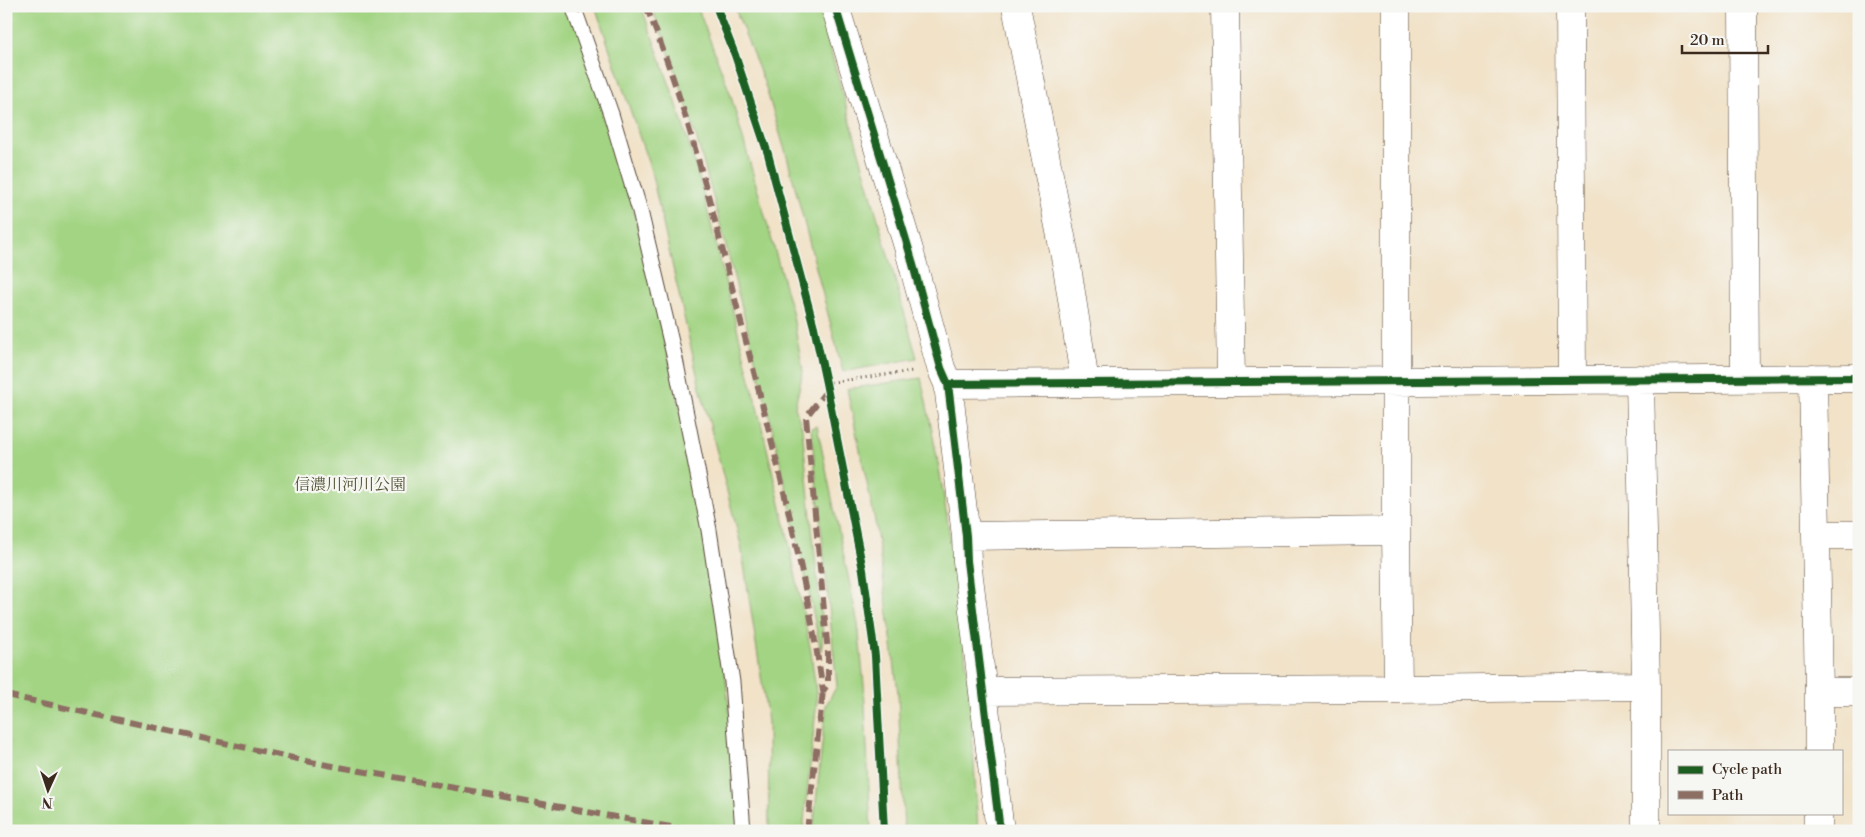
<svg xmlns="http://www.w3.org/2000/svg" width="1865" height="837" font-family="'Libre Bodoni','Noto Serif JP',serif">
<rect width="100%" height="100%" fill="#f6f6f2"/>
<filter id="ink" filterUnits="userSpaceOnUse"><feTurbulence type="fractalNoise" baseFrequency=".02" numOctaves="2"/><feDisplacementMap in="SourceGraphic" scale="10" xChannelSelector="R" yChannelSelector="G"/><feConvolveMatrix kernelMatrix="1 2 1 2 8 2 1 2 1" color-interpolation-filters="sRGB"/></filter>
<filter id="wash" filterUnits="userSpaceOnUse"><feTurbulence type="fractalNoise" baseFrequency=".0096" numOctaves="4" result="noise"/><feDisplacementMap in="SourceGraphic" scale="20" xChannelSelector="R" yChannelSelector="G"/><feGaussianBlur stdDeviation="1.12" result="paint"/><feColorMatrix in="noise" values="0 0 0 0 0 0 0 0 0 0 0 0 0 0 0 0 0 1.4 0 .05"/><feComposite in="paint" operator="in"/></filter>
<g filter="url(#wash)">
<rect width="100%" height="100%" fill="#f1e2c8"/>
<path fill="#a3d483" stroke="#6f7f50" d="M6,6H573L611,114L709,530L743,831H6Z
M595,6H641L676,102L699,177L761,423L787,533L811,652L817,700L803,831H769L768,722L741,545L699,383L651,171Z
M651,6H697L730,93L792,311L803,371L795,407L802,428L823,635L821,652C796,526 767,401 734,277C710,185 687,94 651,6Z
M734,6H818L917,358L843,372L788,160L764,82Z
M921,378C944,481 958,585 969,690C973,737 975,784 978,831H904L898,693L887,606L875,521L847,389Z
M817,426L858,624L864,685L871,831H813L826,705L837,686L811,428Z"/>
</g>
<g filter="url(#ink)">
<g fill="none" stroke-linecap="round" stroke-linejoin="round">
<defs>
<path id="service" d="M573,6L611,114L640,211L675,359L709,530L732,682L743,831"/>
<path id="minor" d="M835,6L909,250L941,368L948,384L966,536L967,561L1000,831
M1016,6L1067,267L1085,383
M1225,6L1231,382
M1396,6V531L1398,689
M1570,6L1572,380
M1743,6L1745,378
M1813,378L1819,692V751
M1640,379L1646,686V831
M948,384L1859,378
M1817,535H1859
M966,536L1396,531
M983,691L1398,689L1646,686
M1819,692H1859
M1818,831V813"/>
</defs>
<use href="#service" stroke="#564638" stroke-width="17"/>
<use href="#minor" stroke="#564638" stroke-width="29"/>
<path stroke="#564638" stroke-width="3" stroke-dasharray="1 4" stroke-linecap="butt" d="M826,383L913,371"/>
<use href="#service" stroke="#fff" stroke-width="15"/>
<use href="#minor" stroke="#fff" stroke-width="28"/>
<path stroke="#8d6e63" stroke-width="6" stroke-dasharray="12 6" stroke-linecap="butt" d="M646,6C686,103 711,205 737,307C770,433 804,561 823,691L828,684V653L806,417L827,390
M577,13L581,6
M6,695L311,762L693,831
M807,831L823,691"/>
<defs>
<path id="cycleway" d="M716,6L735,55L768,154L814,327L826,383L863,570L875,656L884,831
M835,6L909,250L941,368L948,384L966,536L967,561L1000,831
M948,384L1859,378"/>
</defs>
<use href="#cycleway" stroke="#f6f6f2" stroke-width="11"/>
<use href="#cycleway" stroke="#1b5e20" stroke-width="8"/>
</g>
</g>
<g text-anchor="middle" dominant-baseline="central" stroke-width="4.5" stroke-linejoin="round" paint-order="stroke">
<g font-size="16" fill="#555437" stroke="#f6f6f2">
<text x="350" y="485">信濃川河川公園</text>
</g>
</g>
<rect width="1865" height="837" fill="none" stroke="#f6f6f2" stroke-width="25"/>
<rect x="1668" y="750" width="175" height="65" fill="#f6f6f2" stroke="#aba49d"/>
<rect x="1678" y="766" width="25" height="8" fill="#1b5e20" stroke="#aba49d"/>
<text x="1712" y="774" font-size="15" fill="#3b2a1e">Cycle path</text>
<rect x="1678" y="791" width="25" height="8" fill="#8d6e63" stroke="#aba49d"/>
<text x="1712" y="800" font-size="15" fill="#3b2a1e">Path</text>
<g transform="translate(48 790) rotate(183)" stroke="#f6f6f2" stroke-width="4" paint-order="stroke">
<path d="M0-4L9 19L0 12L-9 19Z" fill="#3b2a1e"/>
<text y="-8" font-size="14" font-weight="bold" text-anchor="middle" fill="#3b2a1e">N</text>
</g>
<path d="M1682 45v8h86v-8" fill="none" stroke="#3b2a1e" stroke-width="2.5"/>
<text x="1690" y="45" font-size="15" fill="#3b2a1e" stroke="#f6f6f2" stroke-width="4" paint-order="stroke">20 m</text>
</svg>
